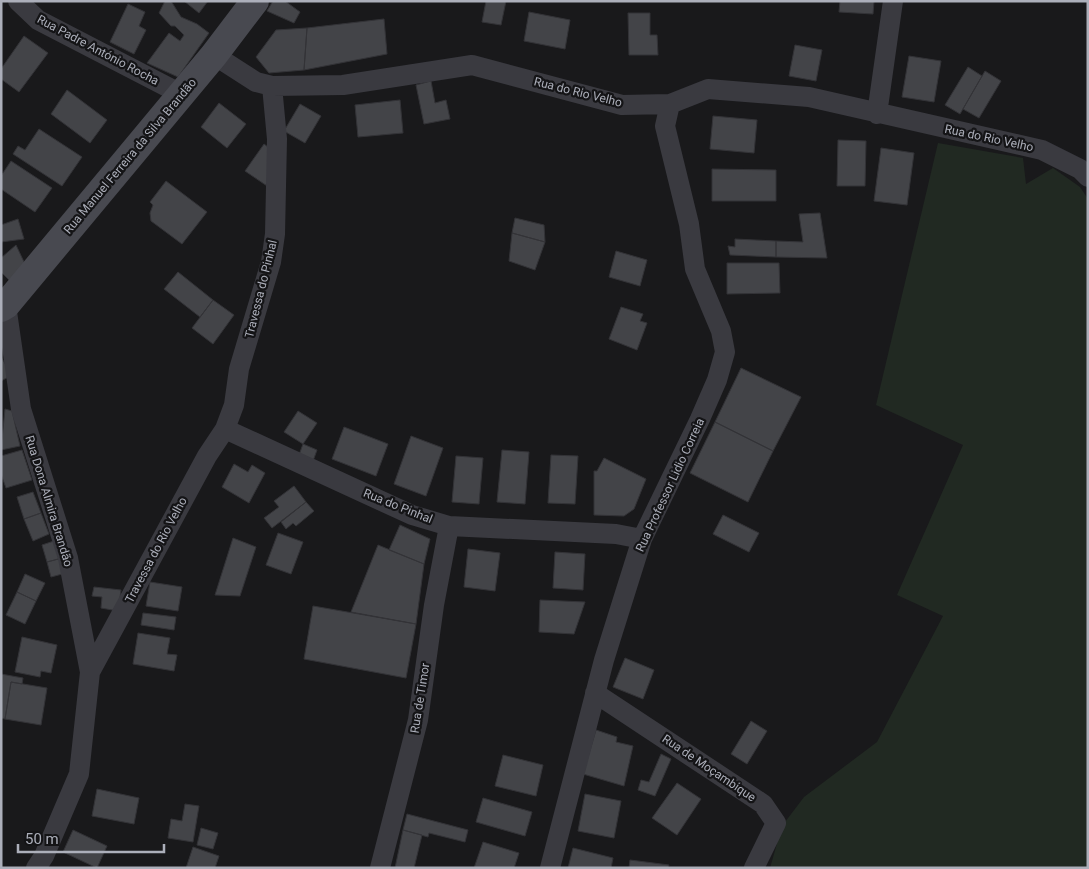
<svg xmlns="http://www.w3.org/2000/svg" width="1089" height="869" font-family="Roboto,sans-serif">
<rect width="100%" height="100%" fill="#19191b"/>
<path fill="#212922" d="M938,143L1023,158L1026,184L1053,168L1080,187L1088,199V868H770L782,826L804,797L877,742L943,616L897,595L963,445L876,405Z"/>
<path fill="#434448" stroke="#333337" d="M165,1H171L181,17L197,24L209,33L178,77L147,63L169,33L180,41L184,35L175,26H171L159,13Z
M184,1H208L199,13Z
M273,1H285L300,12L294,23L267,11Z
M486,1H506L501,25L482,22Z
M840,1H874L873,14L839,12Z
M128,4L145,12L139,26L146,30L134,54L110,42Z
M529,12L570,20L565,49L524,41Z
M628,13H650V35H657L658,55H629Z
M384,19L387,54L304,70L307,28Z
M307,28L304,70L269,73L256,57L276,30Z
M24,36L48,53L19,92L1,79V69Z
M795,45L822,50L816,81L789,76Z
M909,56L941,61L934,102L902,97Z
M968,67L982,76L960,114L945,105Z
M985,71L1001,81L979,118L963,109Z
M431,81L435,103L446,100L450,119L424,124L416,85Z
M67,90L107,120L90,143L51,114Z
M400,100L403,133L358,137L355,105Z
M219,103L246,124L227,148L201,127Z
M300,104L321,116L305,143L284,131Z
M713,116L757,120L754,153L710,149Z
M39,129L82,157L62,186L13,154L18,146L25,150Z
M838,140L866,141L865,186H837Z
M264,144L272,150L270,188L245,171Z
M881,148L914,153L907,205L874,201Z
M11,161L52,188L35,212L1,189V176Z
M712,169L776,170V201H712Z
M166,181L207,212L182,244L151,221L150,213L153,205L150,202Z
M820,213L827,258L776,257V241L803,242L799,214Z
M515,218L544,225L545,242L512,233Z
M18,219L24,239L1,242V225Z
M512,233L545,242L535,270L509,261Z
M735,239L776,241V257L730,255L728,246L735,247Z
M16,245L25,264L9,280L1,272V258Z
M616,251L647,260L640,286L609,277Z
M727,263H779L780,293L727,294Z
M178,272L213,300L200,317L164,289Z
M213,300L234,315L213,344L192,328Z
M621,307L643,314L640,321L647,323L637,350L609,339Z
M1,357L12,375L1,381Z
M741,368L801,397L773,451L715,422Z
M5,409L12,411L20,446L1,450Z
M298,411L317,423L303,444L284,432Z
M715,422L773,451L748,502L690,473Z
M344,427L388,444L376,476L332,459Z
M411,436L443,448L426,496L394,484Z
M303,444L317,450L313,461L299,455Z
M22,450L32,480L6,488L1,474V456Z
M502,450L529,452L525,504L497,502Z
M551,455L578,456L575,504L548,503Z
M456,456L483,458L479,504L452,502Z
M604,458L646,479L634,509L624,516L594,515V471H597Z
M234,464L248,472L252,465L265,473L249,503L222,487Z
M294,486L306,502L272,528L264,518L279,507L274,501Z
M33,492L41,513L24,519L17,497Z
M306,502L314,511L296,526L293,523L286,529L281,522Z
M41,513L49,534L33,541L24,519Z
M723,515L759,533L749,552L713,534Z
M400,525L430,539L424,564L389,550Z
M278,533L303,542L291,574L266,565Z
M233,538L256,547L240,596L215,595Z
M57,540L62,558L47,562L42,545Z
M378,545L424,564L416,624L351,612Z
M468,549L500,553L495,591L464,587Z
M555,552L585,554L583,590L553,588Z
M62,558L66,573L51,577L47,562Z
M25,574L45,583L36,601L17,592Z
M150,582L182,587L178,611L146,606Z
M94,587L121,590L118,611L101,608L102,597L92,596Z
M17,592L36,601L25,624L6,615Z
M540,600L585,602L574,634L539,632Z
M313,606L416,624L406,678L304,659Z
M143,613L176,617L174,630L141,625Z
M138,633L170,638L167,654L177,655L174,671L133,664Z
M22,637L57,645L51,673L41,671L40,677L15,672Z
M625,658L654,670L643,699L613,687Z
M1,674L23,678L22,684L11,682L5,719L1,718Z
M11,682L47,688L41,725L5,719Z
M751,721L767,731L747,764L731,754Z
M596,730L617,737L616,742L633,746L624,786L583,774Z
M661,754L671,759L655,796L638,790L641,780L649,782Z
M503,755L543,765L536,796L495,786Z
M677,783L701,799L677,835L652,818Z
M97,789L139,798L134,824L92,816Z
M585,794L621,801L614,838L578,831Z
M483,798L532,812L525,836L476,822Z
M185,804L199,806L193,842L168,838L171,819L182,821Z
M407,814L468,830L465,842L429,833L428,837L403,830Z
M201,828L218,833L213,849L197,845Z
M73,830L107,846L97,868L63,852Z
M403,830L422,835L414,868H395Z
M483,842L519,853L514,868H474Z
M193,847L219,856L215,868H186Z
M573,848L613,858L611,868H568Z
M630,860L669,865L668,868H629Z"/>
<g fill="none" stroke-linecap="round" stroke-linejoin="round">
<path stroke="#3a3a40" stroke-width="20" d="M18,1L38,20L181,94
M214,55L256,82L272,86L343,85L472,65L622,105L670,104L708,89L809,97L1042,150L1080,169L1088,177
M877,114L893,1
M6,305L21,409L68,558L90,672L79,774L44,856L36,868
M225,429L412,515L449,526L616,534L642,539
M90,672L207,456L225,429L234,405L239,369L271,262L275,234L277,139L272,86
M595,693L763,804L776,823L754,868
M380,868L418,720L434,605L449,526
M550,868L604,660L642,539L700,419L717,380L725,352L721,331L695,269L689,224L665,126L670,104"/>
<path stroke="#484950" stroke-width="28" d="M1,308L6,305L214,55L255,1"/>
</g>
<g text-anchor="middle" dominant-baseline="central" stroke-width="4.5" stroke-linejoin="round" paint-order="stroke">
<g font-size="12" fill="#acafba" stroke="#141416">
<text transform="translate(98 50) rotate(28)">Rua Padre António Rocha</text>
<text transform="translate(578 92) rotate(14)">Rua do Rio Velho</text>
<text transform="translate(989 138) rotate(12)">Rua do Rio Velho</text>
<text transform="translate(130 156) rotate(-50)">Rua Manuel Ferreira da Silva Brandão</text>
<text transform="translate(261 289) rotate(-76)">Travessa do Pinhal</text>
<text transform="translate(670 485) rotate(-65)">Rua Professor Lidio Correia</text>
<text transform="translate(49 501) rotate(73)">Rua Dona Almira Brandão</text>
<text transform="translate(398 506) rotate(22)">Rua do Pinhal</text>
<text transform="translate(156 550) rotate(-62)">Travessa do Rio Velho</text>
<text transform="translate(420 698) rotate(-81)">Rua de Timor</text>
<text transform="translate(709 768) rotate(34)">Rua de Moçambique</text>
</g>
</g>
<rect width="1089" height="869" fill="none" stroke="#acafba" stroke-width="5"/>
<path d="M18 844v8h146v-8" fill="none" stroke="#acafba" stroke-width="2.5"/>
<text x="25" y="844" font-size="15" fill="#acafba" stroke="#141416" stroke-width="4" paint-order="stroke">50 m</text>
</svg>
